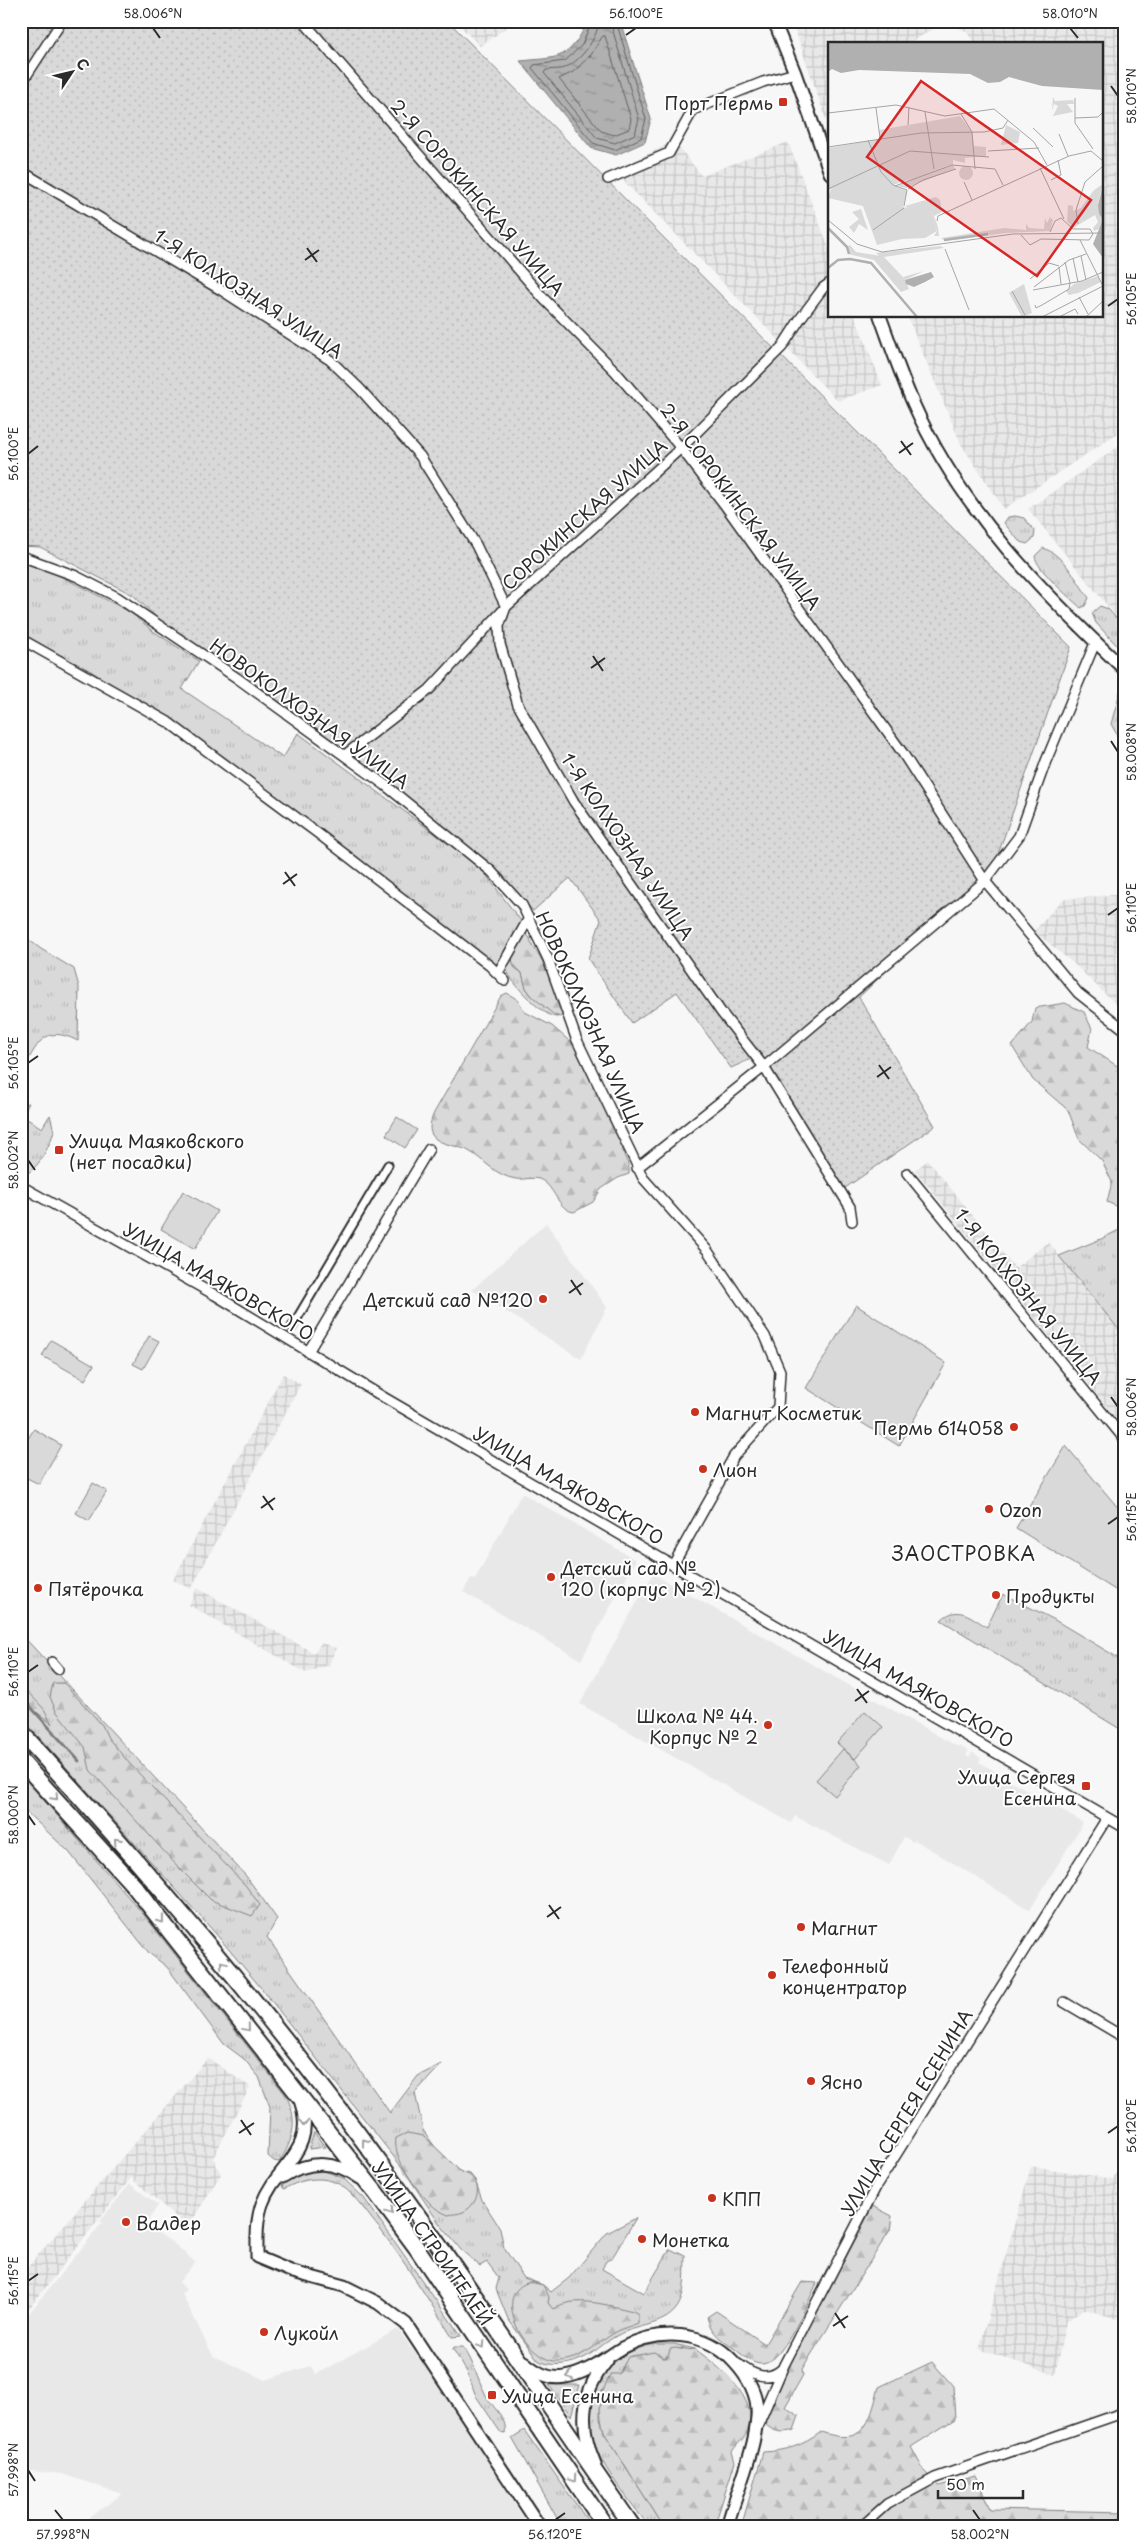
<svg xmlns="http://www.w3.org/2000/svg" width="1146" height="2548" font-family="'Playpen Sans',sans-serif">
<defs>
<pattern id="industrial-grid" width="8" height="8" patternUnits="userSpaceOnUse" patternTransform="scale(1.25)"><rect width="8" height="8" fill="#e8e8e8"/><path d="M0 4h8M4 0v8" fill="none" stroke="#c7c7c7"/></pattern>
<pattern id="grass-tufts" width="24" height="20" patternUnits="userSpaceOnUse" patternTransform="scale(1.25)"><rect width="24" height="20" fill="#d9d9d9"/><path d="M3 7l-1-3M5 7V3M7 7l1-3M15 17l-1-3M17 17v-4M19 17l1-3" fill="none" stroke="#bababa"/></pattern>
<pattern id="forest-firs" width="22" height="20" patternUnits="userSpaceOnUse" patternTransform="scale(1.25)"><rect width="22" height="20" fill="#d9d9d9"/><path d="M5 1l3.5 6h-7zM16 11l3.5 6h-7z" fill="#bababa"/></pattern>
<pattern id="garden-dots" width="8" height="8" patternUnits="userSpaceOnUse" patternTransform="scale(1.25)"><rect width="8" height="8" fill="#d9d9d9"/><path d="M2 2h.1M6 6h.1" fill="none" stroke="#bababa" stroke-width="1.8" stroke-linecap="round"/></pattern>
<pattern id="water-ripples" width="26" height="14" patternUnits="userSpaceOnUse" patternTransform="scale(1.25)"><rect width="26" height="14" fill="#b0b0b0"/><path d="M2 4q2-2 4 0t4 0M15 11q2-2 4 0t4 0" fill="none" stroke="#8f8f8f"/></pattern>
</defs>
<rect width="100%" height="100%" fill="#f7f7f7"/>
<filter id="ink" filterUnits="userSpaceOnUse"><feTurbulence type="fractalNoise" baseFrequency=".02" numOctaves="2"/><feDisplacementMap in="SourceGraphic" scale="10" xChannelSelector="R" yChannelSelector="G"/><feConvolveMatrix kernelMatrix="1 2 1 2 8 2 1 2 1" color-interpolation-filters="sRGB"/></filter>
<g filter="url(#ink)">
<path fill="#e8e8e8" d="M546,1223L607,1307L581,1359L472,1290Z
M522,1493L636,1560L581,1660L463,1592L471,1578L475,1579Z
M653,1574L958,1747L959,1745L969,1751L966,1755L969,1757L972,1752L981,1758L979,1762L1083,1823L1030,1910L915,1840L913,1842L904,1837L889,1865L795,1816L791,1823L580,1704Z
M130,2184L158,2205L146,2225L172,2242L195,2262L179,2282L186,2289L182,2294L213,2356L265,2380L310,2366L316,2374L398,2329L421,2362L430,2367L529,2527H100L83,2522L122,2494L62,2474L21,2470V2323L102,2223L100,2221Z"/>
<path fill="url(#industrial-grid)" d="M455,21H505L509,26L480,46Z
M792,21H1125V428L1004,509L961,444L907,316H1102V44H975L966,31L950,24L939,26L907,44H830V131Z
M674,141L702,176L788,142L830,250V316H855L882,385L838,401L614,171Z
M1125,442V627L1028,509Z
M1125,894V1013L1073,963L1034,931L1063,899Z
M928,1160L1015,1268L1048,1242L1125,1337V1429L915,1170Z
M283,1374L301,1384L191,1589L173,1580Z
M197,1588L314,1653L321,1643L336,1648L329,1665L306,1673L189,1605Z
M208,2058L250,2087L213,2158L221,2174L188,2227L131,2178L21,2319V2275Z
M1125,2157V2321L1084,2309L1066,2321L1055,2375L979,2349L1031,2166L1113,2179Z"/>
<path fill="url(#grass-tufts)" stroke="#828282" d="M1015,516L1024,518L1035,531L1034,538L1027,544L1019,541L1004,523L1008,517Z
M1043,548C1064,555 1076,580 1089,598L1085,606L1081,608C1070,598 1036,569 1035,556Z
M21,560L37,564L130,612L153,631L199,661L182,689L283,758L298,733L480,867L521,921L497,965L182,729L89,670L21,635Z
M1100,606L1108,609L1125,628V654L1096,623L1092,613Z
M21,934L41,949L74,969L79,987L78,1041C42,1023 38,1045 21,1072Z
M512,957L514,967L522,973L526,988L532,996L558,1017C545,1019 510,982 507,970Z
M29,1103L22,1116L42,1128L50,1115L54,1131C50,1145 37,1173 22,1175L21,1104Z
M1125,1227V1337L1059,1256L1101,1239Z
M1003,1594L1053,1619L1125,1662V1732L941,1620C958,1604 971,1617 987,1627Z
M21,1634L246,1876L277,1919L267,1937L390,2113L418,2076L442,2064L415,2093L423,2130L435,2147L461,2172L470,2174L475,2180L482,2200L500,2228L504,2248L524,2278L543,2285L551,2292L569,2278L607,2233L636,2218L612,2258L606,2261L602,2269L644,2293L670,2249L685,2256C684,2272 687,2295 676,2309C663,2326 636,2325 618,2335C604,2342 593,2355 579,2360C568,2365 548,2367 538,2360L508,2319L496,2289L499,2278L487,2262L480,2266L461,2250L439,2223L401,2166L266,1994L216,1934L21,1717Z
M21,1774L144,1915L285,2094C299,2118 294,2140 279,2162L274,2161L268,2156L270,2107L259,2077L244,2059L224,2044L167,1967L149,1953L69,1852L21,1807Z
M314,2132L325,2147L309,2149Z
M317,2168L343,2178L364,2198L461,2336L452,2337C429,2300 406,2264 380,2229C368,2215 357,2197 342,2186C324,2174 301,2179 284,2189L282,2186L296,2173Z
M655,2344H674L695,2349L686,2350L681,2348L664,2358L659,2354L628,2358L619,2374L601,2392L600,2419L605,2434L664,2527H649C630,2500 603,2471 593,2440C583,2411 598,2369 626,2354C635,2349 645,2346 655,2344Z
M454,2347H463C474,2362 477,2378 485,2393C491,2408 508,2416 505,2434L501,2433L476,2396L467,2372L453,2349Z
M549,2385H580L571,2416Z
M524,2430L592,2527H562L512,2438Z"/>
<path fill="url(#forest-firs)" stroke="#828282" d="M1123,681L1125,683V749L1111,724Z
M526,934L530,938C531,946 535,948 539,955C549,973 557,993 563,1013L561,1017L554,1015L532,996L526,988L522,973L513,965L512,957Z
M507,993L518,1000L525,1012L552,1026L575,1046L624,1142C619,1155 631,1161 629,1174L618,1178L601,1189L593,1202L574,1212C557,1210 555,1185 539,1179C531,1177 523,1180 516,1179C495,1176 484,1159 467,1150C457,1145 438,1145 432,1135C428,1128 431,1120 434,1113L501,996Z
M1065,1003L1084,1012L1092,1029L1088,1047L1125,1071V1210L1107,1202L1112,1182L1102,1161L1079,1139L1068,1110L1033,1080L1012,1046L1032,1022L1035,1008Z
M53,1683H64L102,1725L108,1738L129,1763L246,1886L260,1905L252,1916L211,1900L181,1870L90,1770L85,1747L56,1711L50,1697Z
M21,1685L44,1709L52,1724L21,1700Z
M407,2133L424,2136L461,2172C483,2176 482,2203 463,2212C459,2214 452,2214 448,2215C442,2212 435,2209 431,2204C417,2191 392,2157 396,2138Z
M873,2206L892,2216L890,2230L802,2369L803,2375L785,2407L799,2416L794,2430C784,2433 775,2433 766,2425L765,2419L767,2414L794,2356Z
M530,2282L543,2285L549,2297L548,2303L553,2309C574,2294 610,2306 633,2311L638,2314V2323C631,2326 623,2328 616,2332C597,2343 582,2360 558,2361C527,2363 488,2293 530,2282Z
M802,2282L817,2283C808,2301 784,2361 763,2364C753,2365 744,2356 736,2350C722,2340 711,2334 707,2317L716,2311L765,2344Z
M675,2348L686,2350L695,2349C717,2365 760,2398 748,2430C746,2438 736,2444 732,2452L735,2462L714,2527H664L605,2434C597,2411 599,2395 611,2374H619L628,2357L654,2352L664,2358L668,2357L670,2349Z
M932,2362L953,2386L955,2419L911,2447L924,2471L939,2486L976,2476L990,2509L1125,2512V2527H741L763,2452C785,2451 803,2446 821,2432C865,2447 869,2424 879,2387Z"/>
<path fill="#d9d9d9" stroke="#828282" d="M397,1117L417,1130L405,1148L386,1135Z
M183,1191L217,1211L195,1249L161,1229Z
M856,1305L946,1363L899,1446L806,1388Z
M149,1336L159,1341L143,1369L133,1364Z
M51,1340L94,1365L85,1380L42,1356Z
M34,1429L61,1445L39,1484L21,1475V1450Z
M1066,1446L1125,1516V1578L1120,1593L1016,1528Z
M93,1483L107,1491L89,1521L76,1513Z
M865,1711L883,1727L855,1759L837,1743Z
M843,1749L861,1765L835,1796L816,1780Z"/>
<path fill="url(#garden-dots)" stroke="#828282" d="M21,21H448L1071,647L992,871L859,997L935,1126L845,1188L753,1058L731,1068L677,992L632,1023L588,959L601,920L570,878L533,911L502,874L357,758L161,622L133,595L40,547L21,546Z"/>
<path fill="url(#water-ripples)" stroke="#7b7b7b" d="M588,21H620L651,119L645,142L616,155L591,148L520,61C561,57 568,61 588,21Z"/>
<g fill="none" stroke-linecap="round" stroke-linejoin="round">
<path stroke="#606060" stroke-width="1" d="M592,21L582,45L565,61L534,65L532,68L593,143L615,150L641,138L646,119L616,21
M599,21C598,37 581,61 566,67C561,70 552,69 546,70L544,73L597,138L615,143L635,134L639,119L610,21
M605,36L631,119L629,129L614,135L601,131L559,79L573,72L591,55L602,37Z"/>
<path stroke="#7b7b7b" stroke-width="3" d="M21,1696L79,1761"/>
<defs>
<path id="pedestrian" d="M292,1327L388,1165"/>
<path id="minor" d="M303,21L544,299L615,371L681,448L724,504L902,752L985,881L1078,993L1125,1030
M21,84L62,21
M21,171L221,290L330,360L360,389L420,456L476,545L506,607L499,626L500,644L518,705L574,802L721,1012L764,1067L850,1207L852,1221
M608,179L669,153L693,110L763,82L795,73
M21,556L76,576L117,597L237,678L385,785L491,871L522,905L548,959L576,1038L643,1178L707,1250L765,1336L780,1371L778,1407L734,1456L673,1565
M21,639L168,722L320,835L490,966L505,981
M345,755L429,690L506,607L681,448L782,347L800,319L823,288L830,283
M498,973L529,918
M637,1168L764,1067L985,881L1019,836L1046,761L1095,643
M907,1173L1125,1440
M21,1186L215,1295L385,1398L1125,1828
M308,1352L429,1149
M52,1662L58,1669
M1064,2002L1125,2038
M740,2365C753,2375 768,2382 782,2369
M758,2425L784,2365L877,2185L1107,1818
M21,2525L28,2527
M861,2527L887,2504L935,2478L1125,2412"/>
<path id="tertiary" d="M774,21L795,73L830,173
M880,316C891,346 901,376 914,405C961,510 1042,592 1125,670
M300,2100C318,2153 277,2163 262,2204C256,2221 257,2239 257,2257L293,2272L344,2286L378,2303L406,2324L540,2527
M282,2177C309,2160 334,2160 360,2178
M524,2362C536,2372 548,2380 565,2377C586,2374 604,2359 622,2348C658,2328 705,2330 734,2362C748,2377 759,2395 757,2417C755,2452 736,2492 727,2527
M595,2464C579,2427 580,2393 607,2361"/>
<path id="primary" d="M21,1732C134,1855 243,1982 343,2114C445,2248 537,2389 633,2527
M21,1761L134,1886L376,2193L416,2247L606,2527"/>
</defs>
<use href="#pedestrian" stroke="#2b2b2b" stroke-width="11"/>
<use href="#minor" stroke="#2b2b2b" stroke-width="12"/>
<use href="#tertiary" stroke="#2b2b2b" stroke-width="15"/>
<use href="#primary" stroke="#2b2b2b" stroke-width="19"/>
<use href="#pedestrian" stroke="#fff" stroke-width="7"/>
<use href="#minor" stroke="#fff" stroke-width="9"/>
<use href="#tertiary" stroke="#fff" stroke-width="11"/>
<use href="#primary" stroke="#fff" stroke-width="15"/>
</g>
<defs><path id="oneway-chevron" d="M-2-3.5L2.5 0L-2 3.5" fill="none" stroke-width="1.6" stroke-linecap="round" stroke-linejoin="round" transform="scale(1.25)"/></defs>
<g stroke="#a0a0a0">
<use href="#oneway-chevron" transform="translate(55 1797) rotate(47)"/>
<use href="#oneway-chevron" transform="translate(117 1841) rotate(-132)"/>
<use href="#oneway-chevron" transform="translate(161 1920) rotate(52)"/>
<use href="#oneway-chevron" transform="translate(223 1964) rotate(-130)"/>
<use href="#oneway-chevron" transform="translate(247 2028) rotate(50)"/>
<use href="#oneway-chevron" transform="translate(304 2123) rotate(90)"/>
<use href="#oneway-chevron" transform="translate(365 2142) rotate(-127)"/>
<use href="#oneway-chevron" transform="translate(390 2211) rotate(53)"/>
<use href="#oneway-chevron" transform="translate(482 2345) rotate(56)"/>
<use href="#oneway-chevron" transform="translate(570 2376) rotate(167)"/>
<use href="#oneway-chevron" transform="translate(573 2479) rotate(56)"/>
</g>
</g>
<path fill="none" stroke="#2b2b2b" stroke-width="2" d="M153,28L160,38M1070,28L1078,38M626,35L636,28M1111,86L1118,96M307,248L317,262M305,260L319,250M1108,306L1118,299M901,441L911,455M899,453L913,443M28,454L38,446M593,656L603,671M591,668L605,658M1111,741L1118,752M285,872L295,886M283,884L297,874M1108,915L1118,908M28,1063L38,1056M879,1065L889,1079M877,1077L891,1067M28,1160L35,1170M571,1280L581,1295M569,1293L583,1283M1111,1397L1118,1407M263,1496L273,1510M261,1508L275,1498M1108,1524L1118,1517M28,1672L38,1665M857,1689L867,1703M855,1701L869,1691M28,1815L35,1825M549,1905L559,1919M547,1917L561,1907M241,2120L251,2135M239,2133L254,2123M1108,2133L1118,2126M28,2281L38,2274M835,2313L845,2328M833,2326L848,2316M28,2470L35,2481M55,2510L63,2520M973,2510L980,2520M555,2520L565,2513"/>
<g fill="#c8321e" stroke="#fff" stroke-width="2">
<rect x="778" y="97" width="10" height="10" rx="2.5"/>
<rect x="54" y="1145" width="10" height="10" rx="2.5"/>
<circle cx="543" cy="1299" r="5"/>
<circle cx="695" cy="1412" r="5"/>
<circle cx="1014" cy="1427" r="5"/>
<circle cx="703" cy="1469" r="5"/>
<circle cx="989" cy="1509" r="5"/>
<circle cx="551" cy="1577" r="5"/>
<circle cx="38" cy="1588" r="5"/>
<circle cx="996" cy="1595" r="5"/>
<circle cx="768" cy="1725" r="5"/>
<rect x="1081" y="1781" width="10" height="10" rx="2.5"/>
<circle cx="801" cy="1927" r="5"/>
<circle cx="772" cy="1975" r="5"/>
<circle cx="811" cy="2081" r="5"/>
<circle cx="712" cy="2198" r="5"/>
<circle cx="126" cy="2222" r="5"/>
<circle cx="642" cy="2239" r="5"/>
<circle cx="264" cy="2332" r="5"/>
<rect x="487" y="2390" width="10" height="10" rx="2.5"/>
</g>
<g text-anchor="middle" dominant-baseline="central" stroke-width="4" stroke-linejoin="round" paint-order="stroke">
<g font-size="18" fill="#2b2b2b" stroke="#fff" text-anchor="start">
<text x="773" y="102" text-anchor="end">Порт Пермь</text>
<text x="69" y="1140">Улица Маяковского<tspan x="69" dy="21">(нет посадки)</tspan></text>
<text x="533" y="1299" text-anchor="end">Детский сад №120</text>
<text x="705" y="1412">Магнит Косметик</text>
<text x="1004" y="1427" text-anchor="end">Пермь 614058</text>
<text x="713" y="1469">Лион</text>
<text x="999" y="1509">Ozon</text>
<text x="561" y="1567">Детский сад №<tspan x="561" dy="21">120 (корпус № 2)</tspan></text>
<text x="48" y="1588">Пятёрочка</text>
<text x="1006" y="1595">Продукты</text>
<text x="758" y="1715" text-anchor="end">Школа № 44.<tspan x="758" dy="21">Корпус № 2</tspan></text>
<text x="1076" y="1776" text-anchor="end">Улица Сергея<tspan x="1076" dy="21">Есенина</tspan></text>
<text x="811" y="1927">Магнит</text>
<text x="782" y="1965">Телефонный<tspan x="782" dy="21">концентратор</tspan></text>
<text x="821" y="2081">Ясно</text>
<text x="722" y="2198">КПП</text>
<text x="136" y="2222">Валдер</text>
<text x="652" y="2239">Монетка</text>
<text x="274" y="2332">Лукойл</text>
<text x="502" y="2395">Улица Есенина</text>
</g>
<g font-size="18" fill="#2b2b2b" stroke="#fff">
<text transform="translate(478 197) rotate(49)">2-Я СОРОКИНСКАЯ УЛИЦА</text>
<text transform="translate(249 293) rotate(33)">1-Я КОЛХОЗНАЯ УЛИЦА</text>
<text transform="translate(741 506) rotate(53)">2-Я СОРОКИНСКАЯ УЛИЦА</text>
<text transform="translate(584 514) rotate(-42)">СОРОКИНСКАЯ УЛИЦА</text>
<text transform="translate(310 713) rotate(36)">НОВОКОЛХОЗНАЯ УЛИЦА</text>
<text transform="translate(628 846) rotate(56)">1-Я КОЛХОЗНАЯ УЛИЦА</text>
<text transform="translate(591 1022) rotate(66)">НОВОКОЛХОЗНАЯ УЛИЦА</text>
<text transform="translate(219 1281) rotate(30)">УЛИЦА МАЯКОВСКОГО</text>
<text transform="translate(1029 1296) rotate(51)">1-Я КОЛХОЗНАЯ УЛИЦА</text>
<text transform="translate(569 1485) rotate(30)">УЛИЦА МАЯКОВСКОГО</text>
<text transform="translate(919 1688) rotate(30)">УЛИЦА МАЯКОВСКОГО</text>
<text transform="translate(906 2112) rotate(-59)">УЛИЦА СЕРГЕЯ ЕСЕНИНА</text>
<text transform="translate(433 2243) rotate(55)">УЛИЦА СТРОИТЕЛЕЙ</text>
</g>
<g font-size="19" letter-spacing="1" fill="#2b2b2b" stroke="#fff">
<text x="964" y="1553">ЗАОСТРОВКА</text>
</g>
</g>
<g transform="translate(828 42)">
<rect width="275" height="275" fill="#f7f7f7"/>
<path d="M225,55L227,59L245,58L246,62H239L245,70L225,74L230,64L226,62L224,69ZM178,83L192,90L190,101L173,103ZM125,123L127,127L78,146L70,144L86,135ZM108,155L112,158L114,170L106,174L110,185L111,194H97H106L109,189L104,171L83,169L77,164ZM33,167L40,188L31,182L26,191L21,185L31,177L24,170ZM222,175L225,178L222,189L178,191L117,199L113,196L176,186L198,188V182L201,186L216,187L217,176L219,181ZM112,204L116,206L56,215L75,235L96,229L77,238L48,211Z" fill="#d9d9d9"/>
<path d="M131 131a7 7 0 1 1 14 0a7 7 0 1 1-14 0ZM275,142L270,162L275,177L271,187L266,189L265,186L270,180L267,173L245,186L239,179L240,163L245,164V169L253,166L266,148ZM22,203L28,210L53,214L77,238L81,247L73,250L46,218L20,212L18,205Z" fill="#d9d9d9"/>
<path d="M132,74L144,90L146,104L158,105V114L137,116V121L125,118V122L65,143L79,149L75,165L104,171L109,189L97,196L74,197L49,203L35,164L0,156L3,147H0V106L52,97L51,88ZM270,234L273,240L250,251L241,253L238,249L246,242ZM196,242L204,271L194,275L181,251Z" fill="#d9d9d9"/>
<path d="M0,0H275V48L214,44L181,35L172,40L160,41L142,32L31,28L13,31L4,27L0,30ZM275,144V216L265,202L275,177L271,172L270,163ZM103,230L106,235L97,240L86,245L78,242L77,238Z" fill="#b0b0b0"/>
<path fill="none" stroke="#b0b0b0" stroke-width="2.5" d="M0,186L19,205L21,212M116,198L160,192M0,226L10,218L22,217L43,221L89,275"/>
<path fill="none" stroke="#a5a5a5" stroke-width="1" d="M247,56V81L265,107M48,66L52,96M97,70L106,127M0,71L68,63L117,74L166,67L206,100L219,123M133,72L144,90L147,127M247,76L270,75L275,70M80,83L81,65M205,86L225,105M231,92L240,114M40,98L53,130L65,143L79,148L76,164M0,105L93,91L156,90L175,86L180,78M160,109L211,106M212,126L236,177M223,138L233,133L230,118M136,140L144,158M67,144L124,123L167,127L175,143M0,147L82,109L161,115M80,147L95,138L128,127M0,178L29,202L54,210L185,192L275,191M109,179L110,174L241,114L263,109L275,119M250,182L248,168L257,140L275,124M45,188L76,166M193,193L202,203L213,197L261,198L265,192L262,187H245L233,176L227,179L222,190M252,198L275,244M117,207L141,268M253,214L258,238M245,216L250,240M237,220L242,241M231,225L233,242M202,237L221,221L231,224M206,245L241,218L258,212M205,248L254,239L275,230M184,249L197,273M251,255L260,272M207,263L208,266L214,263L241,247L242,241M214,275L275,244M231,275L247,267L250,272M258,275L275,259"/>
<path fill="#d62828" fill-opacity="0.15" stroke="#d62828" stroke-width="2.5" d="M93,39L263,158L209,234L39,115Z"/>
<rect width="275" height="275" fill="none" stroke="#2b2b2b" stroke-width="2.5"/>
</g>
<rect width="1146" height="2548" fill="none" stroke="#fff" stroke-width="55"/>
<g transform="translate(72 72) rotate(55)" stroke="#ffffff" stroke-width="4" paint-order="stroke">
<path d="M0-4L9 19L0 12L-9 19Z" fill="#2b2b2b"/>
<text y="-8" font-size="14" font-weight="bold" text-anchor="middle" fill="#2b2b2b">С</text>
</g>
<path d="M938 2490v8h85v-8" fill="none" stroke="#2b2b2b" stroke-width="2.5"/>
<text x="946" y="2490" font-size="15" fill="#2b2b2b" stroke="#ffffff" stroke-width="4" paint-order="stroke">50 m</text>
<rect x="28" y="28" width="1090" height="2492" fill="none" stroke="#2b2b2b" stroke-width="2"/>
<g font-size="12" text-anchor="middle" fill="#2b2b2b">
<text x="153" y="18">58.006°N</text>
<text x="636" y="18">56.100°E</text>
<text x="1070" y="18">58.010°N</text>
<text transform="translate(1132 96) rotate(-90)" y="4">58.010°N</text>
<text transform="translate(1132 299) rotate(-90)" y="4">56.105°E</text>
<text transform="translate(14 454) rotate(-90)" y="4">56.100°E</text>
<text transform="translate(1132 752) rotate(-90)" y="4">58.008°N</text>
<text transform="translate(1132 908) rotate(-90)" y="4">56.110°E</text>
<text transform="translate(14 1063) rotate(-90)" y="4">56.105°E</text>
<text transform="translate(14 1160) rotate(-90)" y="4">58.002°N</text>
<text transform="translate(1132 1407) rotate(-90)" y="4">58.006°N</text>
<text transform="translate(1132 1517) rotate(-90)" y="4">56.115°E</text>
<text transform="translate(14 1672) rotate(-90)" y="4">56.110°E</text>
<text transform="translate(14 1815) rotate(-90)" y="4">58.000°N</text>
<text transform="translate(1132 2126) rotate(-90)" y="4">56.120°E</text>
<text transform="translate(14 2281) rotate(-90)" y="4">56.115°E</text>
<text transform="translate(14 2470) rotate(-90)" y="4">57.998°N</text>
<text x="63" y="2539">57.998°N</text>
<text x="555" y="2539">56.120°E</text>
<text x="980" y="2539">58.002°N</text>
</g>
</svg>
